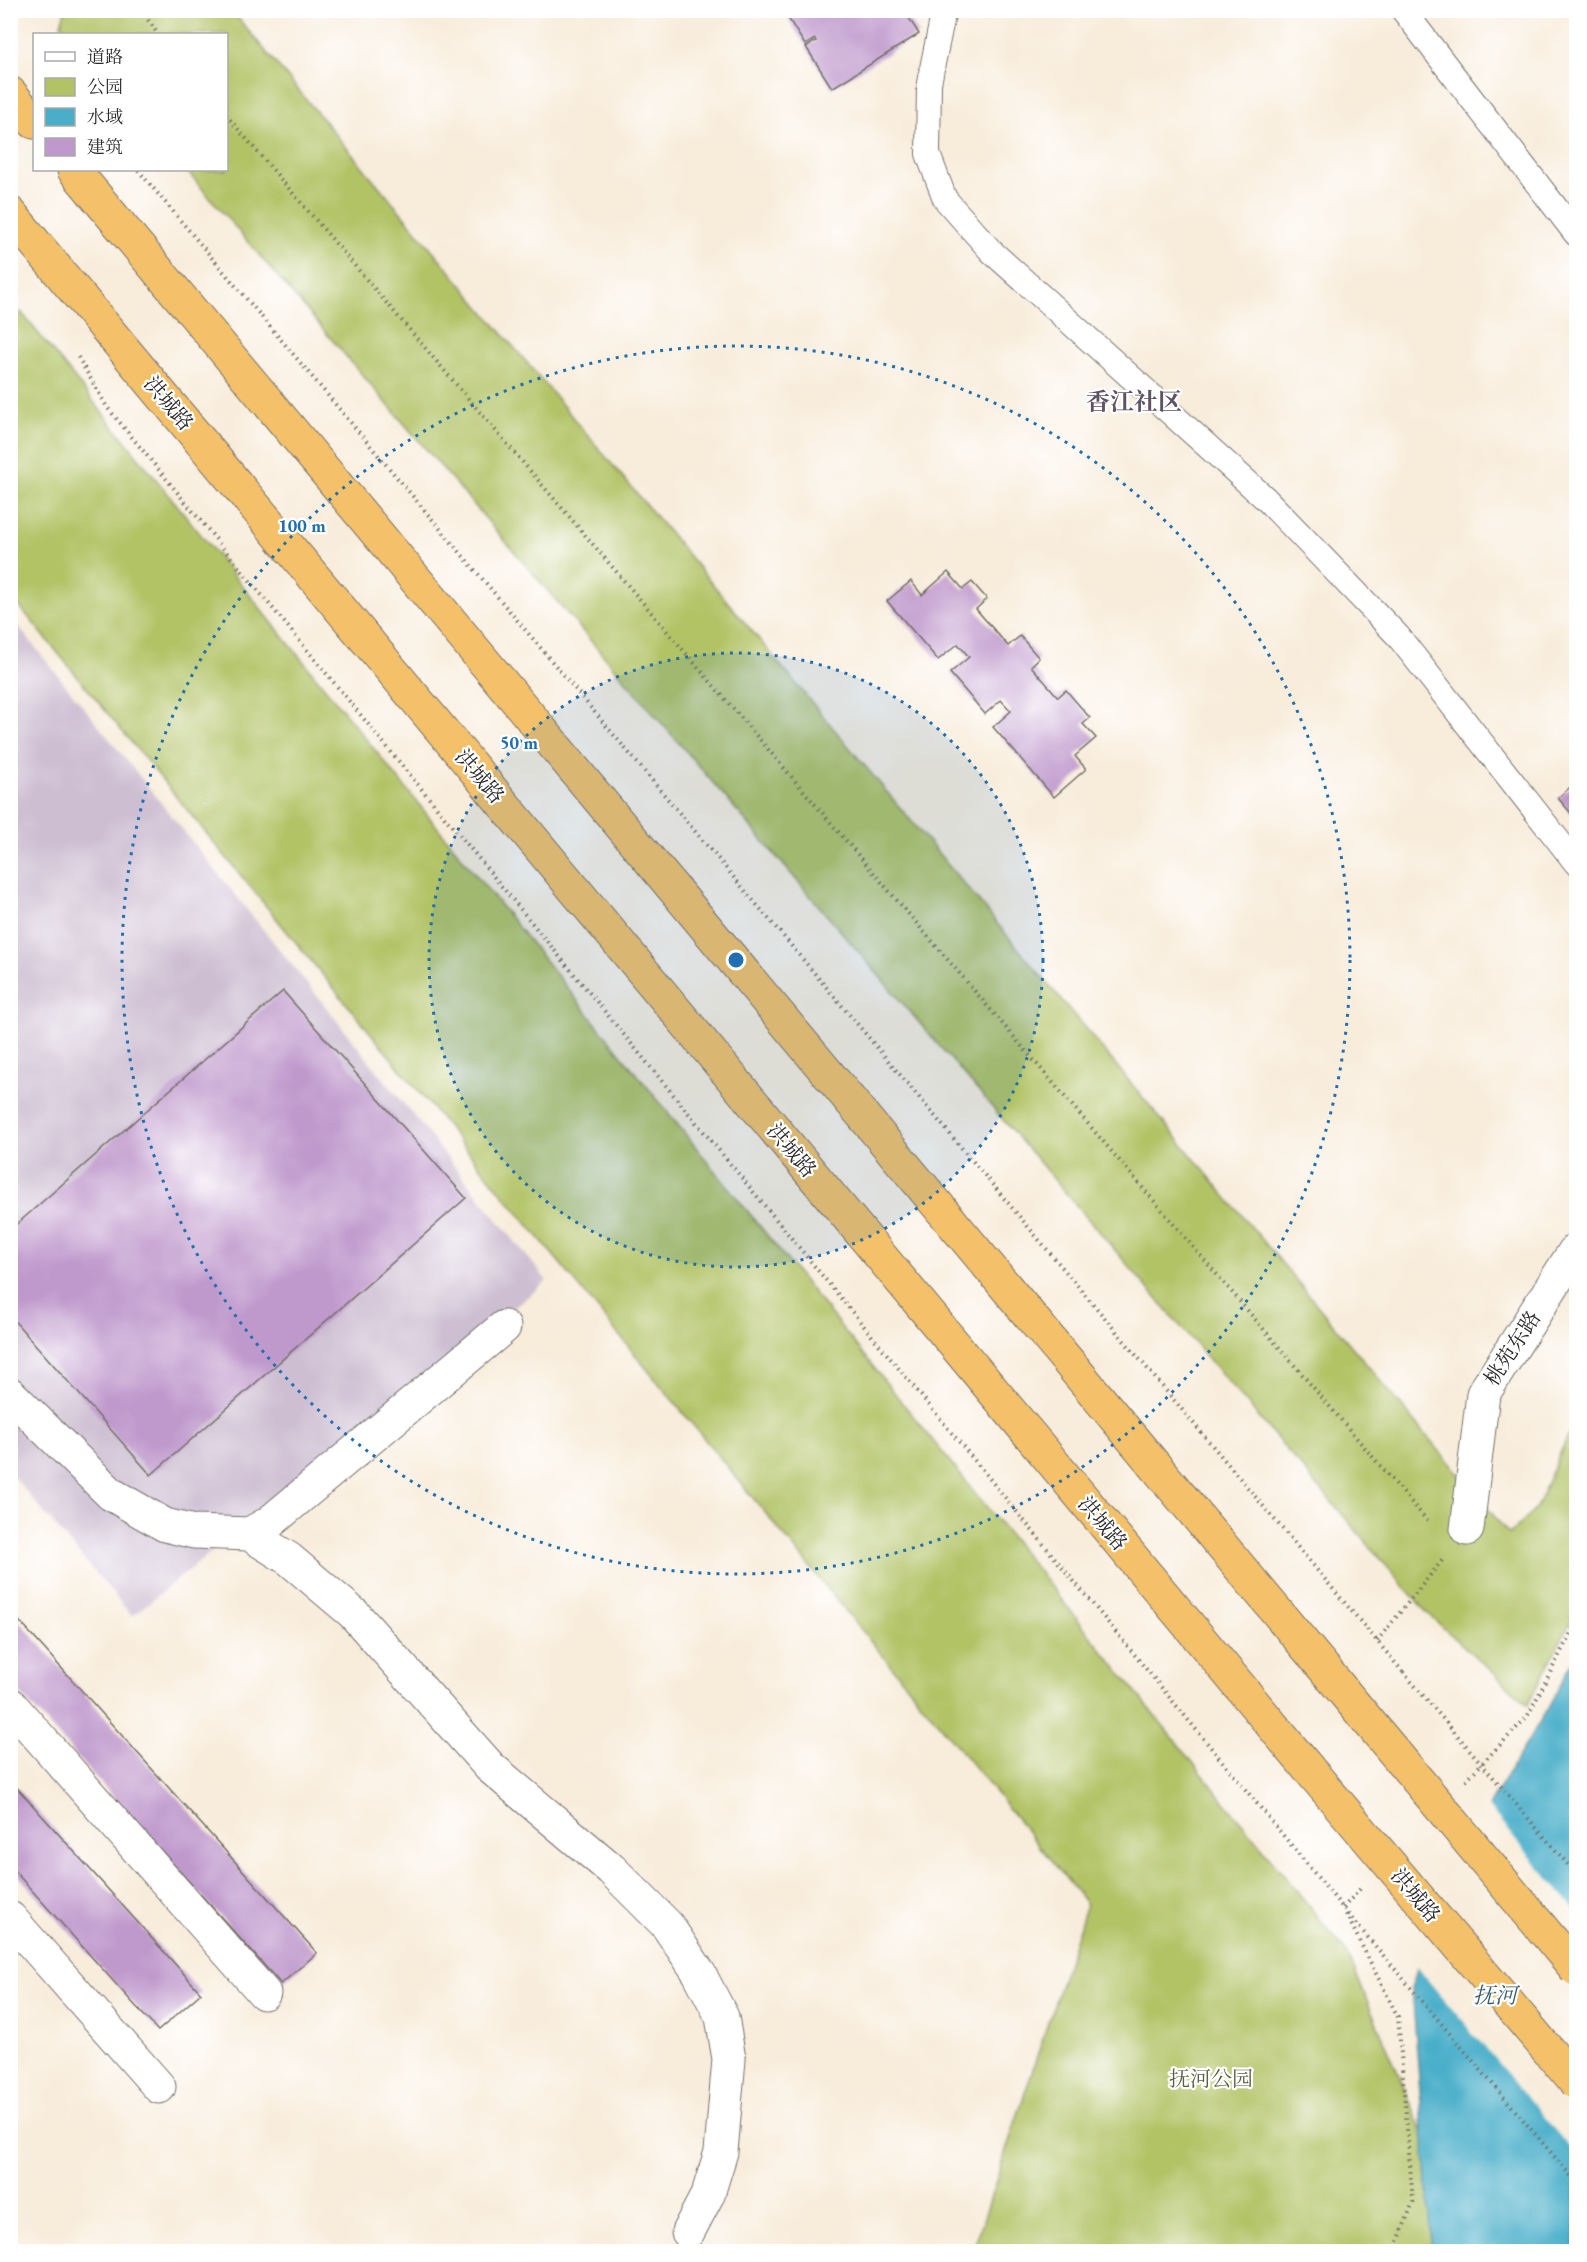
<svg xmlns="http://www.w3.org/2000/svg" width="1587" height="2262" font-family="'EB Garamond','Noto Serif SC',serif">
<rect width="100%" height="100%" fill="#fff"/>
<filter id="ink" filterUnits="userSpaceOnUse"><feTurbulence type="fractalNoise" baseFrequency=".0167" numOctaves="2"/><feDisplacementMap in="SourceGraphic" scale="12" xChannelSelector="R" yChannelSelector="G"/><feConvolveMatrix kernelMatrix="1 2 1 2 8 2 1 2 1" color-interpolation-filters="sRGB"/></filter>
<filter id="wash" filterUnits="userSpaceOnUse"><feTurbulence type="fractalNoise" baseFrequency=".008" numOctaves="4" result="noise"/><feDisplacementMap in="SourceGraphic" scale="24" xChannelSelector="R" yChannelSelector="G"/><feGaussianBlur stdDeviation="1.35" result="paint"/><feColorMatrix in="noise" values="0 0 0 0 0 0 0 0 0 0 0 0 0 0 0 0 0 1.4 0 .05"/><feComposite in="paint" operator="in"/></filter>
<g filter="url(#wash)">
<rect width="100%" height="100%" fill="#f8ecda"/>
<path fill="#cdbed2" d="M10,616L547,1281L132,1616L11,1474Z"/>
<path fill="#b2c366" stroke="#6e7748" stroke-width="1.5" d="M65,11H232L1509,1534L1535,1510L1576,1418V1612L1528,1704L1427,1613L186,170H226V34H70L61,24Z
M21,312L1347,1953L1456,2210L1428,2251H973L1087,1904L11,596L10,330Z"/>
<path fill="#4aaec9" stroke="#3a6c7a" stroke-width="1.5" d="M1576,1655V2251H1427L1431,2245V2233L1412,1988L1439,1886L1547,1710Z"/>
<path fill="#f8ecda" d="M1486,1804L1576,1911V2155L1415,1965L1436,1884Z"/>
<g id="blocks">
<path fill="#bf99cc" d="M783,10H904L919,34L832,88L806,47L816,41L815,39L805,45Z
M948,572L963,589L972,582L987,599L976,609L1008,646L1020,636L1039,658L1031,666L1058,697L1066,690L1090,718L1083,724L1096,738L1075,756L1086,769L1054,797L993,727L1011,711L1001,700L985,714L950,673L969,657L958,644L938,660L887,601L911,581L922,595Z
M1576,782V819L1558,798Z
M283,991L466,1198L151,1475L10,1316V1230Z
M12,1613L317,1953L281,1984L10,1682V1614Z
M10,1780L201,1993L158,2031L10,1866Z"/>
</g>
</g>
<g filter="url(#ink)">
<use href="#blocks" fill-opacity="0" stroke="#736f68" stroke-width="1.5"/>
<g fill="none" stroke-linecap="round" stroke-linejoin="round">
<defs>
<path id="service" d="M944,10L929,83L928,154L945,199L991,251L1266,499L1398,636L1576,863
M1403,10L1576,234"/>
<path id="minor" d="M10,1394L111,1494L165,1525L194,1532L249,1534L269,1523L504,1327
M1467,1529L1483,1394L1576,1249
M249,1534L289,1559L354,1614L490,1767L611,1869L667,1925L699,1973L722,2017L729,2059L721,2152L708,2194L688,2232
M10,1704L264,1993
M10,1918L159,2087"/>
<path id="trunk" d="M10,93L34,122
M74,170L1353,1703
M10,213L1307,1767"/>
</defs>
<use href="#service" stroke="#736f68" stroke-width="26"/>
<use href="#minor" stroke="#736f68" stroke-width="35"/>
<use href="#trunk" stroke="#736f68" stroke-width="35"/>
<path stroke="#736f68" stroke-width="4" stroke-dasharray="1.5 4.5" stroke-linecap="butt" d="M141,10L158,34
M226,115L1430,1524
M138,170L1403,1672
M78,357L107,407L1343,1908L1576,2182
M1377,1641L1444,1558
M1466,1780L1527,1717L1576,1623
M1343,1908L1360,1889
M1346,1914L1398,2017L1413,2202L1394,2252"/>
<use href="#service" stroke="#fff" stroke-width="24"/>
<use href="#minor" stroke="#fff" stroke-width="33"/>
<use href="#trunk" stroke="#f4c16a" stroke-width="33"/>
<defs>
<path id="trunk-bridge" d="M1353,1703L1576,1969
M1307,1767L1576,2083"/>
</defs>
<use href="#trunk-bridge" stroke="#736f68" stroke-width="35" stroke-linecap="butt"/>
<path stroke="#736f68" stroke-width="4" stroke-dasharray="1.5 4.5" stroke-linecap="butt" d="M1403,1672L1576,1874"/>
<use href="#trunk-bridge" stroke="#f4c16a" stroke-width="33"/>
</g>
</g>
<circle cx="736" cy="960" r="307" fill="#1f6fb2" fill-opacity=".12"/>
<g fill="none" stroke="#1f6fb2" stroke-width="3" stroke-dasharray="3 6">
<circle cx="736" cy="960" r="307"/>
<circle cx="736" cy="960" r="614"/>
</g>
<g text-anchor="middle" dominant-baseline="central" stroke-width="4.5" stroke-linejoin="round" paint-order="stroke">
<g font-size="21" fill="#2b2b2b" stroke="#fff">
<text transform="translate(169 403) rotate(50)">洪城路</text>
<text transform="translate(480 776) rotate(50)">洪城路</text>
<text transform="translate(792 1150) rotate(50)">洪城路</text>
<text transform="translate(1512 1348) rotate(-57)">桃苑东路</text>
<text transform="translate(1103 1523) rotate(50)">洪城路</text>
<text transform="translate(1416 1895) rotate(50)">洪城路</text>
</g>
<g font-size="21" fill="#5a6040" stroke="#fff">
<text x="1211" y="2078">抚河公园</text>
</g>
<g font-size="22" font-style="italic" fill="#375f6a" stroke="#fff">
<text x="1495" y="1995">抚河</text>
</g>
<g font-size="24" font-weight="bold" fill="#5f5263" stroke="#fff">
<text x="1134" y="401">香江社区</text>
</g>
</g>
<circle cx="736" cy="960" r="9" fill="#1f6fb2" stroke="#fff" stroke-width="3"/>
<g font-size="18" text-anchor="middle" font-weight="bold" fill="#1f6fb2" stroke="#fff" stroke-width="4.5" stroke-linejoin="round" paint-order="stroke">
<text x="302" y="532">100 m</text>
<text x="519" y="749">50 m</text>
</g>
<rect width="1587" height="2262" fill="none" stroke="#fff" stroke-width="36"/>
<rect x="33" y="33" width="195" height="138" fill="#ffffff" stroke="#aaaaaa" stroke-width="1.5"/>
<rect x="45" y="52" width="30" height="9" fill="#ffffff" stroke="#aaaaaa" stroke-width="1.5"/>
<text x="87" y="63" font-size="18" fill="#2b2b2b">道路</text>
<rect x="45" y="78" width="30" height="18" fill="#b2c366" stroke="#aaaaaa" stroke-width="1.5"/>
<text x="87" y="93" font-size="18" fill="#2b2b2b">公园</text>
<rect x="45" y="108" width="30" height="18" fill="#4aaec9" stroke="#aaaaaa" stroke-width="1.5"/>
<text x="87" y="123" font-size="18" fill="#2b2b2b">水域</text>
<rect x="45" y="138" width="30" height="18" fill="#bf99cc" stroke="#aaaaaa" stroke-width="1.5"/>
<text x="87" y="153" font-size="18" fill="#2b2b2b">建筑</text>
</svg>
